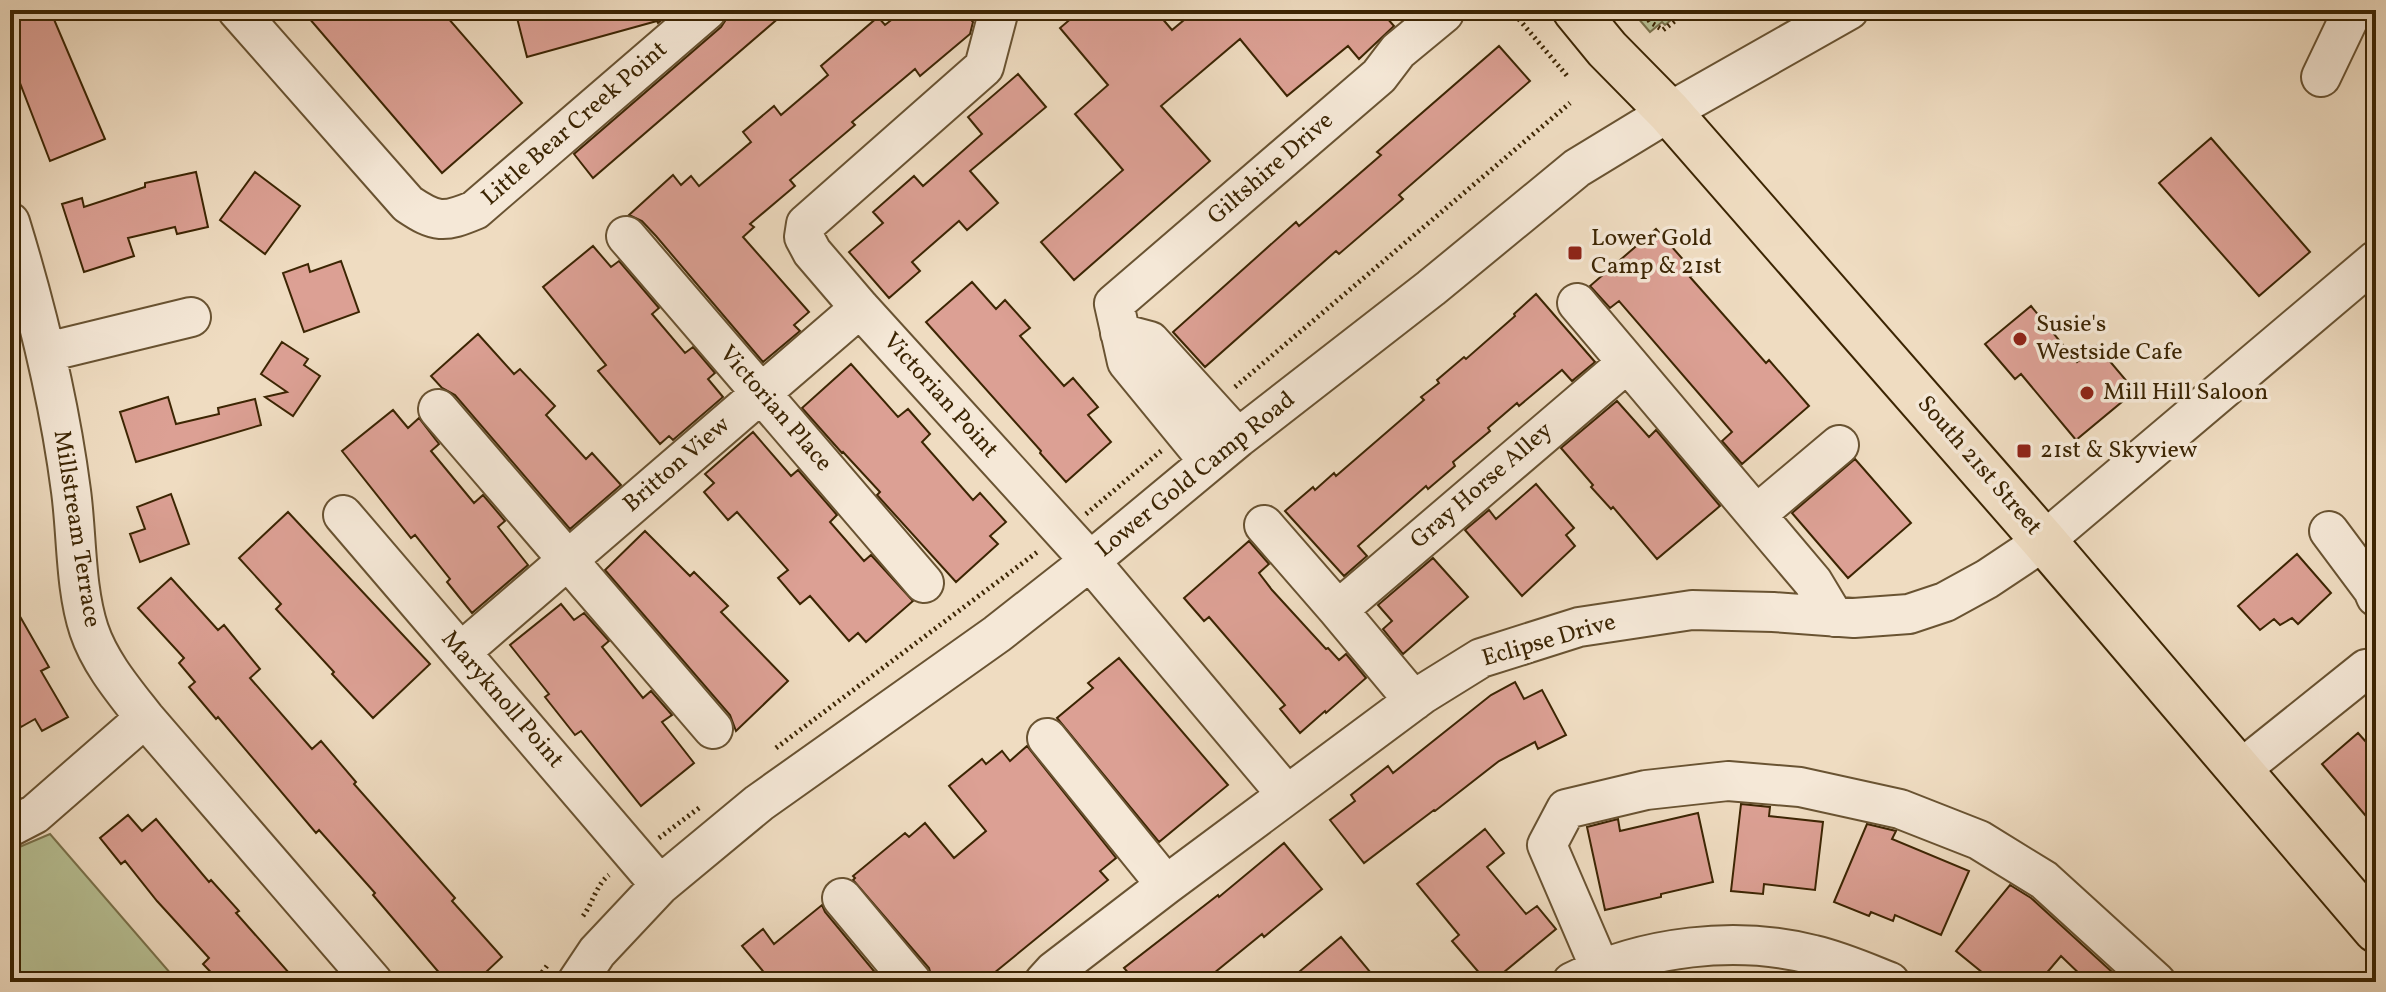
<svg xmlns="http://www.w3.org/2000/svg" width="2386" height="992" font-family="Vollkorn,serif">
<rect width="100%" height="100%" fill="#efdcc1"/>
<filter id="stains"><feTurbulence type="fractalNoise" baseFrequency=".0025" numOctaves="4"/><feColorMatrix values="0 0 0 0 .2 0 0 0 0 .09 0 0 0 0 .02 0 0 0 .5 -.17"/></filter>
<radialGradient id="worn" r=".72"><stop offset=".6" stop-color="#630" stop-opacity="0"/><stop offset="1" stop-color="#630" stop-opacity=".3"/></radialGradient>
<path fill="#b7c094" stroke="#7a724c" stroke-width="2" d="M1631,10H1683L1665,25L1662,22L1650,32Z
M50,834L178,982H10V851Z"/>
<path fill="#dca094" stroke="#3c2503" stroke-width="2" d="M10,10H50L105,139L50,161L10,57Z
M302,10H441L522,103L442,173Z
M515,10H673L658,23L657,21L527,57Z
M728,10H788L593,178L574,154L721,27L727,18Z
M904,10H963L973,22L970,34L920,76L915,69L852,122L855,125L790,180L795,186L750,224L754,227L743,237L809,312L794,325L800,331L763,362L656,236L642,221L629,215L673,175L681,185L691,176L699,186L751,142L743,132L774,106L781,115L828,75L821,66L878,17L885,25Z
M1081,10H1155L1172,30L1196,10H1380L1394,26L1359,59L1348,46L1287,96L1240,39L1161,106L1210,161L1074,280L1041,242L1123,170L1075,114L1108,85L1060,28Z
M1499,46L1530,81L1399,195L1403,199L1339,254L1336,251L1205,367L1173,332L1296,222L1299,226L1381,155L1377,152Z
M1018,74L1046,107L970,171L998,203L967,230L959,221L912,262L920,271L889,298L849,252L883,223L873,212L914,176L923,186L982,134L968,117Z
M2211,138L2310,252L2259,296L2159,183Z
M196,172L208,227L177,234L175,227L128,238L134,256L84,272L62,204L82,198L84,207L145,187V183Z
M255,172L300,206L265,254L220,220Z
M1656,229L1695,273L1690,277L1766,363L1769,360L1809,406L1742,464L1722,441L1732,432L1619,301L1610,308L1590,286Z
M593,246L611,267L619,261L659,308L652,314L685,353L693,347L715,373L708,379L723,397L673,440L669,436L660,444L621,398L598,371L606,365L543,287Z
M341,261L359,312L304,332L283,273L308,264L310,272Z
M972,282L996,309L1005,300L1030,328L1020,336L1064,386L1073,378L1098,407L1088,415L1111,442L1066,482L1040,453L1041,451L926,322Z
M1536,294L1595,362L1572,381L1562,370L1519,406L1517,403L1488,428L1490,431L1453,462L1455,466L1428,489L1426,486L1358,546L1367,556L1344,576L1285,511L1313,487L1315,490L1334,473L1336,476L1424,400L1421,397L1439,383L1437,380L1464,357L1466,359L1515,316L1514,314Z
M2031,306L2077,362L2097,346L2135,391L2076,440L2021,374L2015,379L1985,344Z
M478,334L514,374L520,369L555,406L546,415L586,459L592,453L621,485L570,529L455,395L442,388L431,376Z
M282,342L308,359L304,365L320,376L293,416L265,397L287,392L261,374Z
M851,364L898,417L908,409L930,434L922,442L973,500L980,493L1006,522L990,536L998,544L956,582L877,495L880,492L843,452L842,453L802,408Z
M168,397L176,424L219,414L218,408L255,399L261,425L136,462L120,412Z
M1617,401L1649,437L1656,430L1720,506L1657,559L1613,507L1611,509L1591,487L1593,485L1561,448Z
M393,410L408,428L419,418L439,444L431,451L474,503L483,495L505,521L498,527L528,565L472,613L447,582L450,579L415,535L411,538L342,451Z
M753,432L791,476L798,470L837,515L830,522L864,561L871,555L913,601L866,642L858,633L849,641L810,596L800,604L778,578L788,570L737,512L728,520L704,492L714,483L705,474Z
M1855,459L1911,523L1848,578L1792,513Z
M1536,484L1574,528L1566,535L1575,546L1522,596L1465,530L1489,510L1496,519Z
M171,494L189,544L140,562L130,534L145,529L137,507Z
M288,512L430,664L373,718L332,674L334,672L276,609L281,604L239,558Z
M645,531L690,576L694,572L728,606L721,612L788,681L736,731L730,715L605,570Z
M1249,541L1269,564L1259,573L1272,590L1326,649L1328,648L1339,660L1346,654L1366,678L1326,713L1325,711L1300,733L1280,709L1285,705L1209,617L1204,621L1184,598Z
M2297,554L2331,593L2298,624L2292,618L2280,625L2274,619L2260,630L2238,606Z
M1433,558L1468,597L1403,654L1383,629L1392,621L1378,605Z
M171,578L218,630L224,625L260,669L250,678L312,749L321,741L356,782L354,784L455,898L452,901L502,957L486,972L494,982H447L373,895L375,893L319,830L316,833L218,717L216,719L189,687L195,682L179,663L184,658L138,608Z
M10,599L49,667L41,671L68,717L42,731L35,719L21,727L10,709Z
M561,604L574,620L584,613L609,641L602,647L643,698L651,691L672,715L662,722L694,763L641,806L581,731L575,735L545,697L549,694L510,645Z
M1119,658L1228,785L1159,842L1057,718L1093,688L1088,683Z
M1515,682L1524,699L1542,690L1566,735L1538,749L1535,742L1499,761L1435,811L1434,810L1364,863L1330,820L1355,801L1351,795L1388,766L1393,773L1491,695Z
M2358,733L2376,753V828L2322,764Z
M1027,746L1116,858L1100,871L1108,880L983,982H933L929,968L853,880L855,878L853,876L905,833L909,837L925,823L954,858L986,831L949,786L982,759L986,764L1002,751L1010,761Z
M1741,804L1770,807L1769,816L1823,822L1815,890L1764,884L1763,894L1731,891Z
M1698,813L1713,882L1661,894V897L1605,910L1587,827L1618,819L1620,831Z
M128,815L142,831L156,819L209,882L211,880L239,911L236,913L297,982H220L203,964L209,958L157,901L125,861L121,864L100,838Z
M1867,824L1896,831L1892,839L1969,871L1941,935L1895,915L1893,921L1871,912L1869,916L1834,902Z
M1485,829L1504,853L1487,867L1526,914L1537,906L1556,929L1492,982H1487L1452,941L1459,935L1417,884Z
M1284,843L1322,889L1264,937L1262,934L1203,982H1136L1124,968L1218,895L1219,897Z
M2010,885L2031,898L2123,982H2088L2061,956L2039,982H1994L1956,951Z
M822,905L825,912L883,982H772L742,946L763,929L774,944Z
M1341,937L1371,973L1359,982H1287Z"/>
<g fill="none" stroke-linecap="round" stroke-linejoin="round">
<defs>
<path id="minor" d="M237,10L408,204C436,223 444,223 475,210L707,10
M999,10L984,67L806,224L804,237L812,252L860,308L1090,561L1287,795
M2321,77L2353,10
M10,222C37,310 59,399 71,491C77,535 75,588 89,630C100,663 124,691 145,718L373,982
M626,236L924,583
M1577,303L1813,582L1834,617
M1120,333L1150,341L1238,438
M47,352L191,317
M438,409L713,729
M1209,462L1127,362L1114,304L1379,76L1398,51L1444,13L1441,10
M1757,514L1839,445
M343,515L660,885
M1264,525L1338,610
M2329,531L2373,590L2376,597
M461,652L860,308
M1414,701L1338,610L1627,363
M1047,738L1166,885
M2240,770L2366,669L2376,668
M10,827L35,814L145,718
M842,898L912,982
M577,982L597,952L660,885L759,803L997,634L1090,561L1238,438L1431,288L1577,168L1669,112L1849,10
M1044,982L1054,971L1166,885L1423,694L1481,658L1579,627L1692,610L1773,612L1854,618L1909,614L1945,602L1987,579L2044,541L2376,260
M1572,982C1644,946 1736,935 1814,955C1840,961 1865,972 1890,982
M1606,982L1547,845L1566,809L1646,790L1728,781L1800,787L1900,809L1979,840L2044,880L2156,982"/>
<path id="major" d="M1575,10L1607,49L1669,112L2044,541L2376,930"/>
</defs>
<use href="#minor" stroke="#695332" stroke-width="42"/>
<use href="#major" stroke="#3c2503" stroke-width="48"/>
<path stroke="#3c2503" stroke-width="5" stroke-dasharray="2 4" stroke-linecap="butt" d="M1511,10L1568,77
M1642,10L1650,22L1663,30L1689,10
M1235,387L1570,103
M1086,514L1161,451
M776,748L1040,550
M659,838L699,808
M583,916C593,903 596,885 609,875
M535,982L549,963"/>
<use href="#minor" stroke="#f5e8d7" stroke-width="38"/>
<use href="#major" stroke="#efdcc1" stroke-width="44"/>
</g>
<g fill="#8f2418" stroke="#f5e8d7" stroke-width="3">
<rect x="1567" y="245" width="16" height="16" rx="4"/>
<circle cx="2020" cy="339" r="8"/>
<circle cx="2087" cy="393" r="8"/>
<rect x="2016" y="443" width="16" height="16" rx="4"/>
</g>
<g text-anchor="middle" dominant-baseline="central" stroke-width="7" stroke-linejoin="round" paint-order="stroke">
<g font-size="24" fill="#3c2503" stroke="#f5e8d7">
<text transform="translate(575 124) rotate(-41)">Little Bear Creek Point</text>
<text transform="translate(1271 169) rotate(-41)">Giltshire Drive</text>
<text transform="translate(940 396) rotate(48)">Victorian Point</text>
<text transform="translate(775 409) rotate(49)">Victorian Place</text>
<text transform="translate(677 465) rotate(-41)">Britton View</text>
<text transform="translate(1979 466) rotate(49)">South 21st Street</text>
<text transform="translate(1196 475) rotate(-39)">Lower Gold Camp Road</text>
<text transform="translate(1482 486) rotate(-41)">Gray Horse Alley</text>
<text transform="translate(76 529) rotate(81)">Millstream Terrace</text>
<text transform="translate(1549 641) rotate(-16)">Eclipse Drive</text>
<text transform="translate(502 700) rotate(49)">Maryknoll Point</text>
</g>
<g font-size="24" fill="#3c2503" stroke="#f5e8d7" text-anchor="start">
<text x="1591" y="239">Lower Gold<tspan x="1591" dy="28">Camp &amp; 21st</tspan></text>
<text x="2036" y="325">Susie's<tspan x="2036" dy="28">Westside Cafe</tspan></text>
<text x="2103" y="393">Mill Hill Saloon</text>
<text x="2040" y="451">21st &amp; Skyview</text>
</g>
</g>
<rect width="2386" height="992" fill="none" stroke="#efdcc1" stroke-width="40"/>
<rect x="12" y="12" width="2362" height="968" fill="none" stroke="#3c2503" stroke-width="4"/>
<rect x="20" y="20" width="2346" height="952" fill="none" stroke="#3c2503" stroke-width="2"/>
<rect width="100%" height="100%" filter="url(#stains)"/>
<rect width="100%" height="100%" fill="url(#worn)"/>
</svg>
